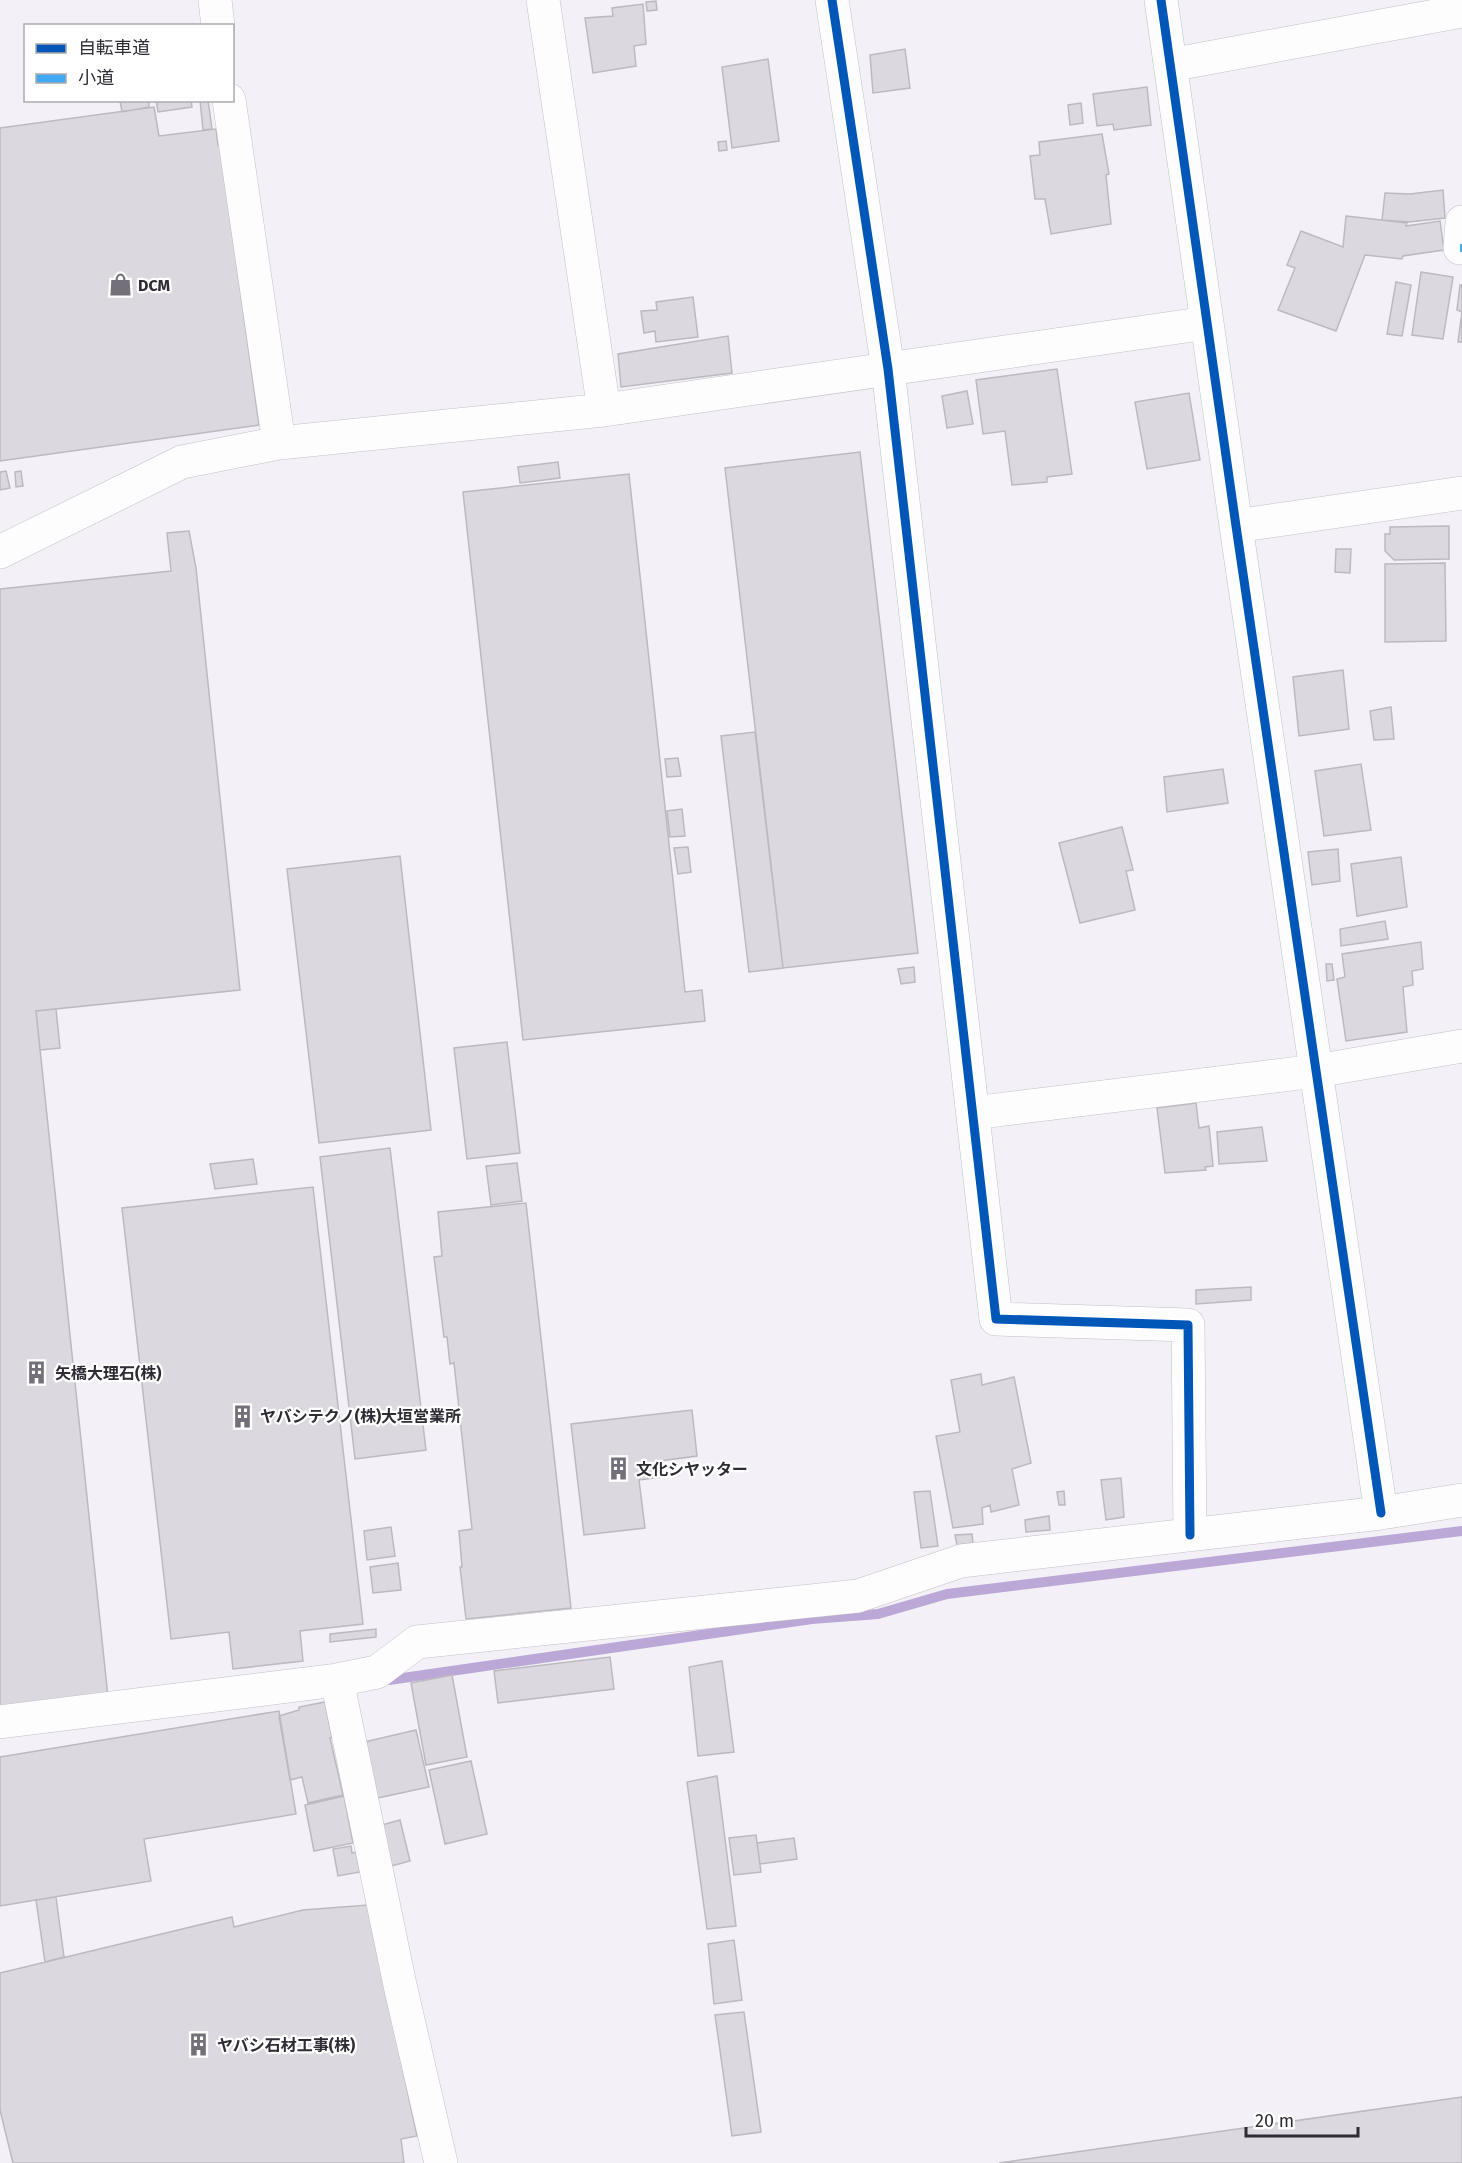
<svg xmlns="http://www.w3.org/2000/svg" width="1462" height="2163" font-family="'Fira Sans','Noto Sans JP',sans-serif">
<rect width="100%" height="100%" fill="#f4f0f8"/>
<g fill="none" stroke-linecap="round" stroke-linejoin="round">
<path stroke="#bba8d6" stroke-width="10" d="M389,1680L812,1619L878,1614L947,1594L1462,1531"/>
</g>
<path fill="#dcd8e0" stroke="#bcb9c0" stroke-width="1.5" d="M656,1L657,10L647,11L646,2Z
M643,4L646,44L634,46L636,66L593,73L585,18L613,16L612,8Z
M905,49L910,88L873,93L870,55Z
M768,59L779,141L732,148L722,67Z
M1147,87L1151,125L1114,130L1113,124L1097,126L1093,94Z
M149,100V107L122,112L120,101Z
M156,100H191L192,107L158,112Z
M200,100H208L212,129L203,130Z
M1081,103L1083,123L1070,125L1068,105Z
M154,107L159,136L216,129L218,145L220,144L259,425L0,461V128Z
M1102,134L1109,174L1106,175L1111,224L1051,234L1045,199H1035L1030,156L1040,155L1039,142Z
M726,141L727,150L719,151L718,142Z
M1443,190L1445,218L1409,222L1382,220L1385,193L1410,194Z
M1346,216L1407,223L1406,226L1440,221L1444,250L1403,256L1402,259L1365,255L1336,331L1278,310L1295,268L1287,265L1301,231L1343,247Z
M1421,272L1453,277L1443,339L1412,335Z
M1396,282L1411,285L1402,336L1387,334Z
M1460,285H1462V312L1457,310Z
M693,297L698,337L656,342L655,331L644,333L641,311L657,310L656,302Z
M1462,312V342H1458Z
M728,336L732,373L621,387L618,354Z
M1057,369L1072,474L1047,477V482L1012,485L1005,431L983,434L976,380Z
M967,391L973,424L947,428L942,396Z
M1189,393L1200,460L1147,469L1135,402Z
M860,452L918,953L783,968L725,468Z
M558,462L560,478L520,483L518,467Z
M6,471L10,488L0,490V472Z
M21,471L23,486L16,487L15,472Z
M629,474L685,992L702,990L705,1021L523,1040L463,492Z
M1449,526V559L1394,560L1385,551V534H1390V527Z
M189,531L196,568L240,990L36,1011L108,1697L0,1708V589L171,571L167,533Z
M1336,549H1351L1350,573L1335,572Z
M1445,563L1446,641L1385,642V564Z
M1343,670L1349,729L1299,736L1293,677Z
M1391,707L1394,739L1374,740L1370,711Z
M755,732L783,968L749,972L721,736Z
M678,758L681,776L667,777L665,759Z
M1361,764L1371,830L1324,836L1315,771Z
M1223,769L1228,803L1167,812L1164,777Z
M682,809L685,836L670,837L667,811Z
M1122,827L1133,870L1126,871L1135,910L1080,923L1059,843Z
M688,847L691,872L678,874L674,848Z
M1338,849L1340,881L1312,885L1308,852Z
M400,856L431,1130L319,1143L287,869Z
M1401,857L1407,907L1357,916L1351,864Z
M1385,921L1388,939L1341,946L1340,929Z
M1421,942L1423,969L1412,971L1413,985L1403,987L1407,1032L1346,1041L1337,979L1345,977L1342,954Z
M1326,964H1332L1334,980L1327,981Z
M914,967L915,982L901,984L898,969Z
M56,1009L60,1048L40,1050L36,1011Z
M507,1042L520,1153L467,1159L454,1048Z
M1196,1103L1199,1128L1209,1126L1213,1166L1205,1167L1206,1170L1165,1173L1157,1108Z
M1262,1127L1267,1161L1219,1164L1217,1132Z
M390,1148L426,1450L355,1459L320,1157Z
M253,1159L257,1184L215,1189L210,1164Z
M517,1163L522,1201L491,1205L486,1166Z
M313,1187L363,1624L300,1631L303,1661L233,1669L229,1632L171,1639L122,1208Z
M526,1203L571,1608L466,1619L460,1567H462L459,1531L472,1529L454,1363L450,1364L447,1337H444L434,1257L442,1256L438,1212Z
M1251,1287V1300L1196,1304V1290Z
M981,1374L982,1385L1014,1377L1031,1463L1012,1469L1019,1505L991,1512L990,1505L982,1508L983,1524L953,1528L936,1436L960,1432L951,1380Z
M692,1410L697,1456L660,1461L661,1477L639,1480L645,1528L584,1535L571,1424Z
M1121,1478L1124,1517L1106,1520L1101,1480Z
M930,1491L938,1546L921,1548L914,1492Z
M1064,1491L1065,1505H1059L1057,1492Z
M1049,1516L1050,1530L1026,1532L1025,1520Z
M391,1527L395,1556L367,1560L364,1531Z
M972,1534L973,1543L957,1545L955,1535Z
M398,1563L401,1590L373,1593L370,1567Z
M376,1629V1637L330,1642V1634Z
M610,1657L614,1689L498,1703L494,1671Z
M722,1661L734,1752L698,1756L689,1667Z
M452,1675L467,1757L426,1765L411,1683Z
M325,1702L332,1738H330L343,1795L308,1803L302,1777L290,1780L279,1716L299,1710V1707Z
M279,1711L296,1814L144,1839L151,1881L0,1906V1757Z
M416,1730L429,1787L373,1799L360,1743Z
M471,1761L487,1834L445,1844L429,1770Z
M717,1776L736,1926L707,1929L687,1782Z
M344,1796L353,1843L314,1851L305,1805Z
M400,1820L410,1861L391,1866L382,1825Z
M756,1835L761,1872L734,1875L729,1838Z
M794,1838L797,1859L760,1864L757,1843Z
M351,1846L352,1853L356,1852L360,1872L338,1876L333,1849Z
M56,1897L64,1957L45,1962L36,1900Z
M368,1905L417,2136L401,2139L404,2163H13L0,2110V1973L232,1917L234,1927L303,1910Z
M734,1940L742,2000L714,2004L708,1944Z
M744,2012L761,2132L732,2136L715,2015Z
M1462,2097V2163H999Z"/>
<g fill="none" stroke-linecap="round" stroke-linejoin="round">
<defs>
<path id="minor" d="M215,0L218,26
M543,0L604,410
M832,0L888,369L996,1319L1188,1325L1190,1535
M1161,0L1236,526L1381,1513
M1170,65L1462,11
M229,100L279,443
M1460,248L1462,222
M1236,526L1462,493
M0,552L182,462L279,443L604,410L1207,323
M973,1113L1316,1071L1462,1046
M337,1680L400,1985L441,2163
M0,1722L337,1680L377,1672L417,1642L858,1596L961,1561L1381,1513L1462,1500"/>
</defs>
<use href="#minor" stroke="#c2bfc7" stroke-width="34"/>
<use href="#minor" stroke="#fdfdfe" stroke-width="33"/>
<path stroke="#3fa9f5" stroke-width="8" stroke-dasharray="15 8" stroke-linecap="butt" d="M1460,248H1462"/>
<defs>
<path id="cycleway" d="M832,0L888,369L996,1319L1188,1325L1190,1535
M1161,0L1236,526L1381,1513"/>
</defs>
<use href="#cycleway" stroke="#fff" stroke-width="13"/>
<use href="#cycleway" stroke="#0057b8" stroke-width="9"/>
</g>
<defs>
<symbol id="shop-bare" viewBox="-9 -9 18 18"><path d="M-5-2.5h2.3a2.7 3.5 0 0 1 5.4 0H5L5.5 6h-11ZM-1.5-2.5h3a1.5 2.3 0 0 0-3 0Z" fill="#737079" stroke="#fff" stroke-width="2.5" paint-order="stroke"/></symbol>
<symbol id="building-bare" viewBox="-9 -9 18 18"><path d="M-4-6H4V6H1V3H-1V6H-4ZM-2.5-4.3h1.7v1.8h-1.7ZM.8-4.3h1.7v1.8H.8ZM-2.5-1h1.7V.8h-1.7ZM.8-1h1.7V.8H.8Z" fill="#737079" stroke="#fff" stroke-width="2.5" paint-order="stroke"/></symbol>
</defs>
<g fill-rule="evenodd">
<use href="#shop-bare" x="104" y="268" width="33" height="33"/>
<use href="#building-bare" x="20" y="1356" width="33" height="33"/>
<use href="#building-bare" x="226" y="1400" width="33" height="33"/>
<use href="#building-bare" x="602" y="1452" width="33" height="33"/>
<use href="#building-bare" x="182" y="2028" width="33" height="33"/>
</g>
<g text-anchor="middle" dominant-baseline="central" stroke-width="4.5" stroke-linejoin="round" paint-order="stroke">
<g font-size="16" font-weight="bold" fill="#2e2b34" stroke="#fff" text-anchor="start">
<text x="138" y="285">DCM</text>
<text x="55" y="1373">矢橋大理石(株)</text>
<text x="260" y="1416">ヤバシテクノ(株)大垣営業所</text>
<text x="636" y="1469">文化シヤッター</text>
<text x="217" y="2045">ヤバシ石材工事(株)</text>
</g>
</g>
<rect x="24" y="24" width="210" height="78" fill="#ffffff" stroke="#abaaae" stroke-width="1.5"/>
<rect x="36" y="44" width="30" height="9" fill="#0057b8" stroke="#abaaae" stroke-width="1.5"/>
<text x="78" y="54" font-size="18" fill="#2e2b34">自転車道</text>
<rect x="36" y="74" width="30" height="9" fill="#3fa9f5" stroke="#abaaae" stroke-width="1.5"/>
<text x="78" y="84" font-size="18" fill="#2e2b34">小道</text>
<path d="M1246 2127v9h112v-9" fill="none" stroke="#2e2b34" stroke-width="3"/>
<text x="1255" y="2127" font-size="18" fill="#2e2b34" stroke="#ffffff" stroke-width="4.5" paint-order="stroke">20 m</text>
</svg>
